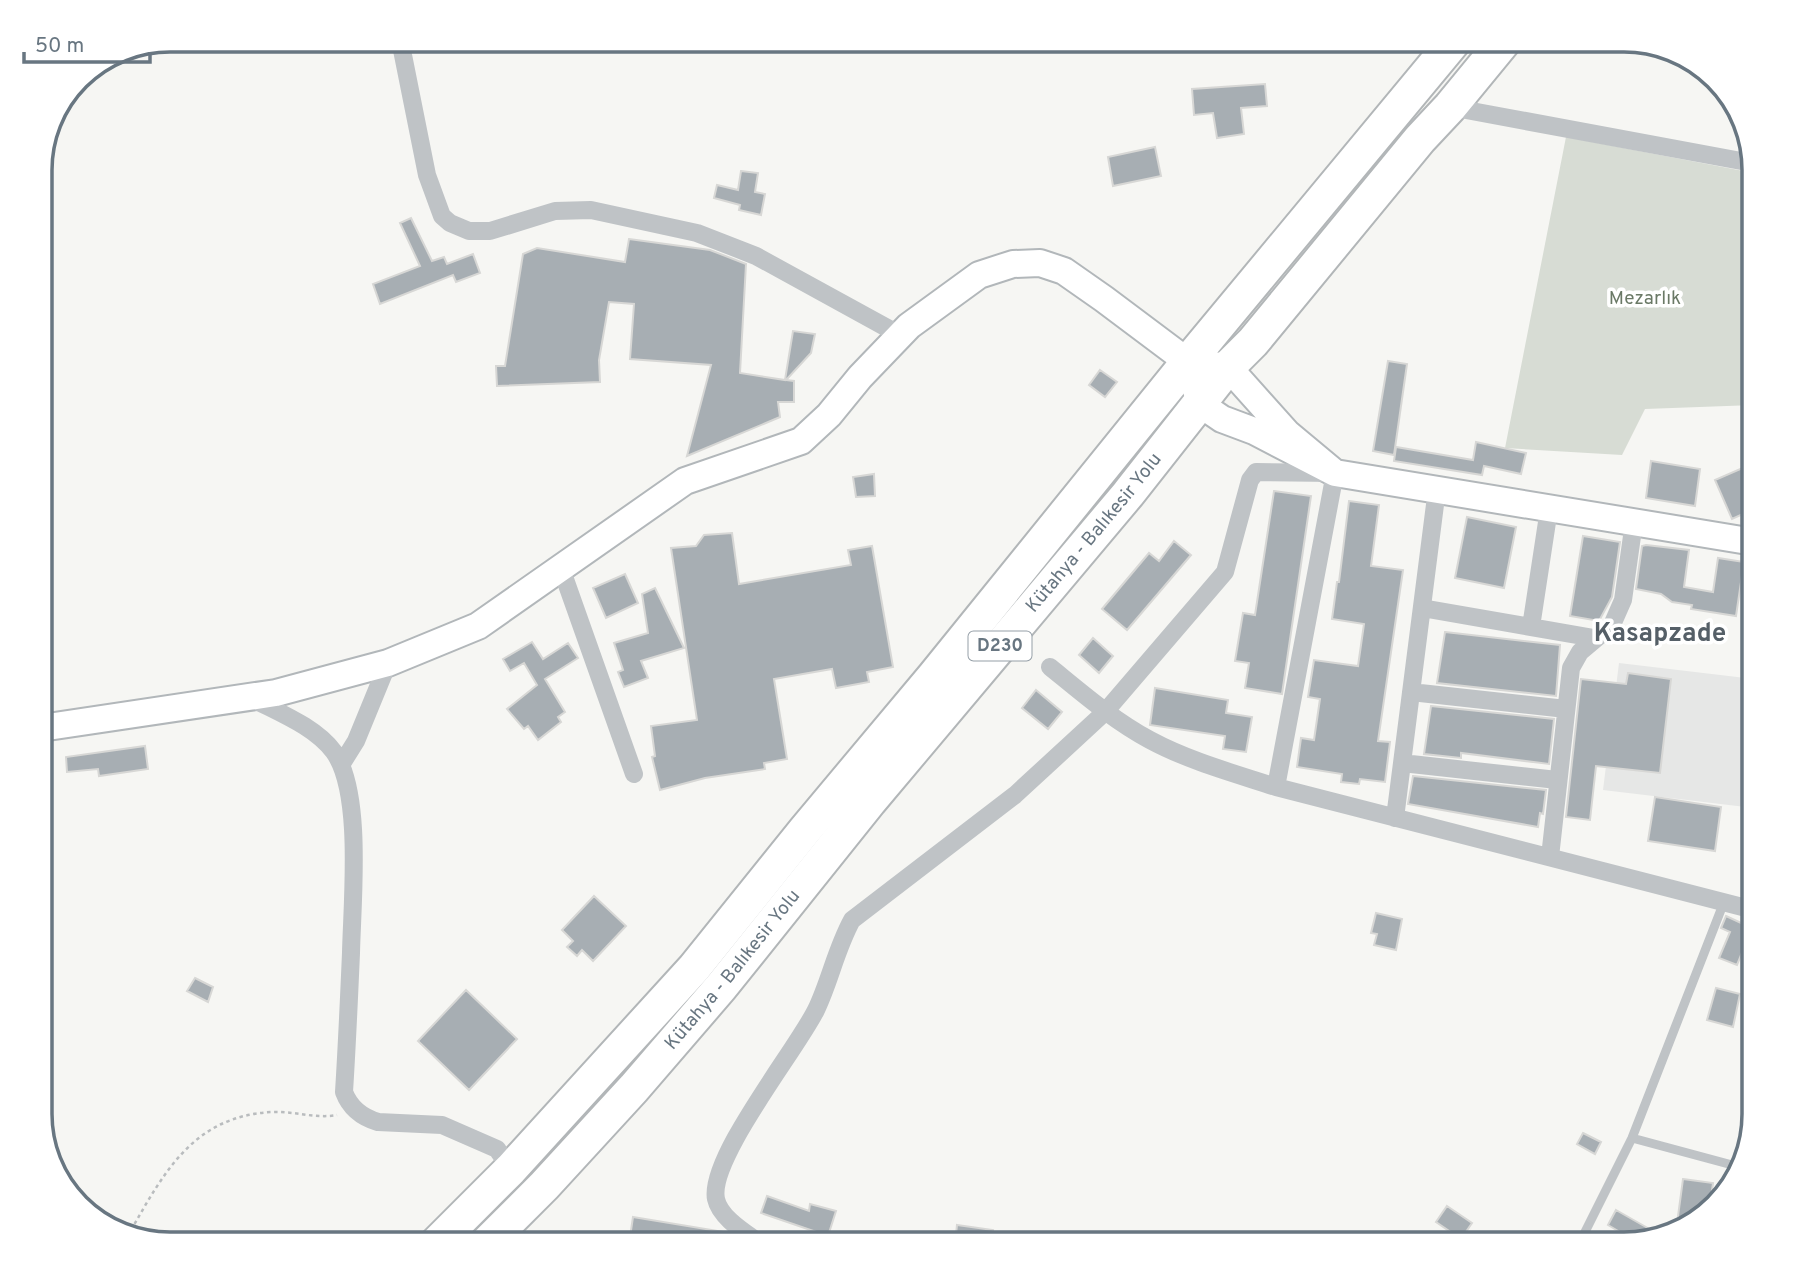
<svg xmlns="http://www.w3.org/2000/svg" width="1794" height="1284" font-family="Overpass,sans-serif">
<rect width="100%" height="100%" fill="#f6f6f3"/>
<path fill="#e6e7e6" d="M1619,663L1754,679V808L1603,790Z"/>
<path fill="#d7dcd4" d="M1566,137L1754,173V405L1645,409L1622,455L1505,448Z"/>
<path fill="#a7aeb3" stroke="#d7d7d5" stroke-width="2" d="M1265,84L1267,106L1241,108L1244,134L1217,138L1213,113L1194,115L1192,89Z
M1155,147L1161,176L1113,186L1108,157Z
M741,171L758,173L755,192L765,194L761,215L739,210L740,205L714,198L717,185L738,190Z
M411,218L432,261L444,257L447,264L473,254L480,273L456,282L453,275L380,304L373,284L420,266L400,223Z
M629,239L710,250L746,264L740,373L785,380L793,331L815,334L811,353L786,380L794,381V402H778L780,417L687,456L711,365L630,359L634,304L609,302L599,360L600,382L497,386L496,366H505L523,254L537,248L625,262Z
M1388,361L1407,364L1394,455L1373,451Z
M1100,370L1117,382L1105,397L1089,385Z
M1476,442L1526,453L1521,474L1484,466L1482,475L1394,461L1396,447L1473,460Z
M1651,461L1700,469L1695,506L1646,498Z
M1754,463V509L1732,519L1715,480Z
M874,474L875,496L856,497L853,477Z
M1274,491L1311,496L1282,694L1245,688L1249,663L1235,661L1243,613L1255,615Z
M1349,501L1379,505L1371,566L1403,570L1378,741L1390,742L1385,782L1360,779L1359,784L1341,782L1342,774L1297,767L1301,738L1314,740L1320,699L1308,697L1314,660L1358,666L1364,624L1332,619L1337,582H1339Z
M1467,517L1516,527L1504,588L1455,578Z
M732,533L739,584L851,565L848,550L872,546L893,667L867,672L869,682L836,688L832,669L774,679L787,759L764,763L765,769L705,778L660,790L652,757L655,756L651,726L697,720L671,548L696,546L704,535Z
M1583,536L1620,542L1612,597L1599,621L1570,616Z
M1174,541L1191,555L1127,630L1102,609L1149,553L1159,561Z
M1646,545L1689,550L1684,587L1713,592L1718,558L1744,562L1736,616L1691,609L1692,605L1672,602L1661,594L1636,589L1642,546Z
M625,574L638,603L606,618L593,588Z
M655,588L684,648L641,661L648,678L624,687L618,672L623,670L614,643L648,633L642,594Z
M1445,632L1560,645L1556,696L1437,683Z
M1093,638L1113,656L1099,673L1079,655Z
M532,642L543,659L568,643L578,658L545,679L565,712L558,717L561,722L538,740L528,726L524,729L507,709L537,685L524,663L510,671L503,659Z
M1628,673L1671,679L1660,773L1596,766L1590,820L1566,817L1581,679L1626,684Z
M1155,688L1228,700L1226,713L1252,717L1246,752L1223,749L1225,736L1150,725Z
M1036,690L1062,712L1048,729L1022,708Z
M1431,706L1554,719L1549,764L1461,753V758L1424,754Z
M145,746L148,769L99,776L98,769L67,772L66,757Z
M1413,776L1546,790L1543,814L1540,813L1538,827L1408,804Z
M1655,797L1721,807L1715,851L1648,841Z
M594,896L626,926L593,961L582,950L577,956L567,947L573,941L562,930Z
M1376,913L1402,919L1396,950L1374,945L1377,934L1371,933Z
M1726,916L1752,928L1737,965L1719,958L1730,932L1721,928Z
M195,978L213,987L208,1002L187,991Z
M1716,988L1740,994L1733,1027L1707,1020Z
M466,990L517,1039L469,1090L418,1041Z
M1583,1133L1601,1142L1595,1154L1577,1144Z
M1683,1179L1713,1183L1710,1206L1682,1230L1676,1231Z
M767,1196L809,1211L810,1204L836,1211L828,1236L761,1213Z
M1447,1206L1472,1223L1461,1239L1436,1222Z
M1616,1210L1660,1235L1635,1241L1608,1225Z
M633,1217L724,1232L722,1244H662L640,1240L630,1237Z
M957,1225L993,1230L991,1244H955Z"/>
<g fill="none" stroke-linecap="round" stroke-linejoin="round">
<defs>
<path id="secondary" d="M1188,362L1200,404L1222,419L1254,431L1335,473L1754,542
M41,728L276,693L388,663L478,626L685,481L801,441L829,415L860,377L909,326L979,275L1013,264L1040,263L1064,271L1104,299L1188,362L1228,367L1287,433L1335,473"/>
<g id="highway">
<path d="M436,1244L511,1169L694,968L805,830L934,676L1188,362L1455,40"/>
<path id="s1" d="M486,1244L544,1186L634,1088L721,987L870,801L1128,494L1228,367L1253,342L1420,139L1450,107L1505,40"/>
</g>
</defs>
<use href="#secondary" stroke="#b2b7ba" stroke-width="30"/>
<use href="#highway" stroke="#b2b6b8" stroke-width="37"/>
<path stroke="#b9bcbe" stroke-width="2.5" stroke-dasharray="3.5 3.5" stroke-linecap="butt" d="M131,1230C165,1171 194,1116 272,1112C294,1111 316,1119 337,1115"/>
<path stroke="#bfc3c6" stroke-width="9" d="M1632,1138L1736,1166
M1579,1244L1632,1138L1724,902"/>
<path stroke="#bfc3c6" stroke-width="18" d="M400,40L427,175L442,216L450,223L469,231H490L555,211L591,210L697,233L756,256L900,335
M1450,107L1752,163
M561,568L634,774
M1422,608L1594,638
M1531,627L1549,509
M1050,667C1082,693 1113,720 1150,740C1189,761 1233,773 1276,787L1754,910
M1411,692L1566,709
M249,697C277,712 315,726 334,752C363,793 352,902 351,953C349,999 347,1045 344,1092C350,1108 361,1117 378,1122L442,1125L497,1149L511,1169
M1402,763L1557,780
M341,765L356,741L388,663
M1395,818L1437,489
M1550,857L1571,668L1580,652L1612,625L1623,600L1634,522
M761,1244C746,1233 720,1218 716,1199C708,1159 797,1049 816,1010C830,981 836,949 852,920L1015,795L1105,712L1225,572L1250,480L1256,472L1335,473L1276,787"/>
<use href="#secondary" stroke="#fff" stroke-width="26"/>
<use href="#highway" stroke="#fff" stroke-width="33"/>
</g>
<g text-anchor="middle" dominant-baseline="central" stroke-width="7" stroke-linejoin="round" paint-order="stroke">
<rect fill="#fff" stroke="#959fa7" stroke-width="2" x="968.5" y="631.5" width="63" height="29" rx="5"/>
<g font-size="18" font-weight="bold" fill="#687681">
<text x="1000" y="646">D230</text>
</g>
<g font-size="19" fill="#6a7966" stroke="#fff">
<text x="1645" y="299">Mezarlık</text>
</g>
<g font-size="19" fill="#687681" stroke="#fff">
<text stroke="none"><textPath href="#s1" startOffset="936">Kütahya - Balıkesir Yolu</textPath></text>
<text stroke="none"><textPath href="#s1" startOffset="369">Kütahya - Balıkesir Yolu</textPath></text>
</g>
<g font-size="26" font-weight="bold" fill="#555f67" stroke="#fff">
<text x="1660" y="634">Kasapzade</text>
</g>
</g>
<path d="M0 0H1794V1284H0ZM170 52H1624A118 118 0 0 1 1742 170V1114A118 118 0 0 1 1624 1232H170A118 118 0 0 1 52 1114V170A118 118 0 0 1 170 52Z" fill="#fff" fill-rule="evenodd"/>
<path fill="none" stroke="#687681" stroke-width="3.5" d="M170 52H1624A118 118 0 0 1 1742 170V1114A118 118 0 0 1 1624 1232H170A118 118 0 0 1 52 1114V170A118 118 0 0 1 170 52Z"/>
<path d="M24 52v10h126v-10" fill="none" stroke="#687681" stroke-width="3.5"/>
<text x="35" y="52" font-size="21" fill="#687681" stroke="#ffffff" stroke-width="5" paint-order="stroke">50 m</text>
</svg>
